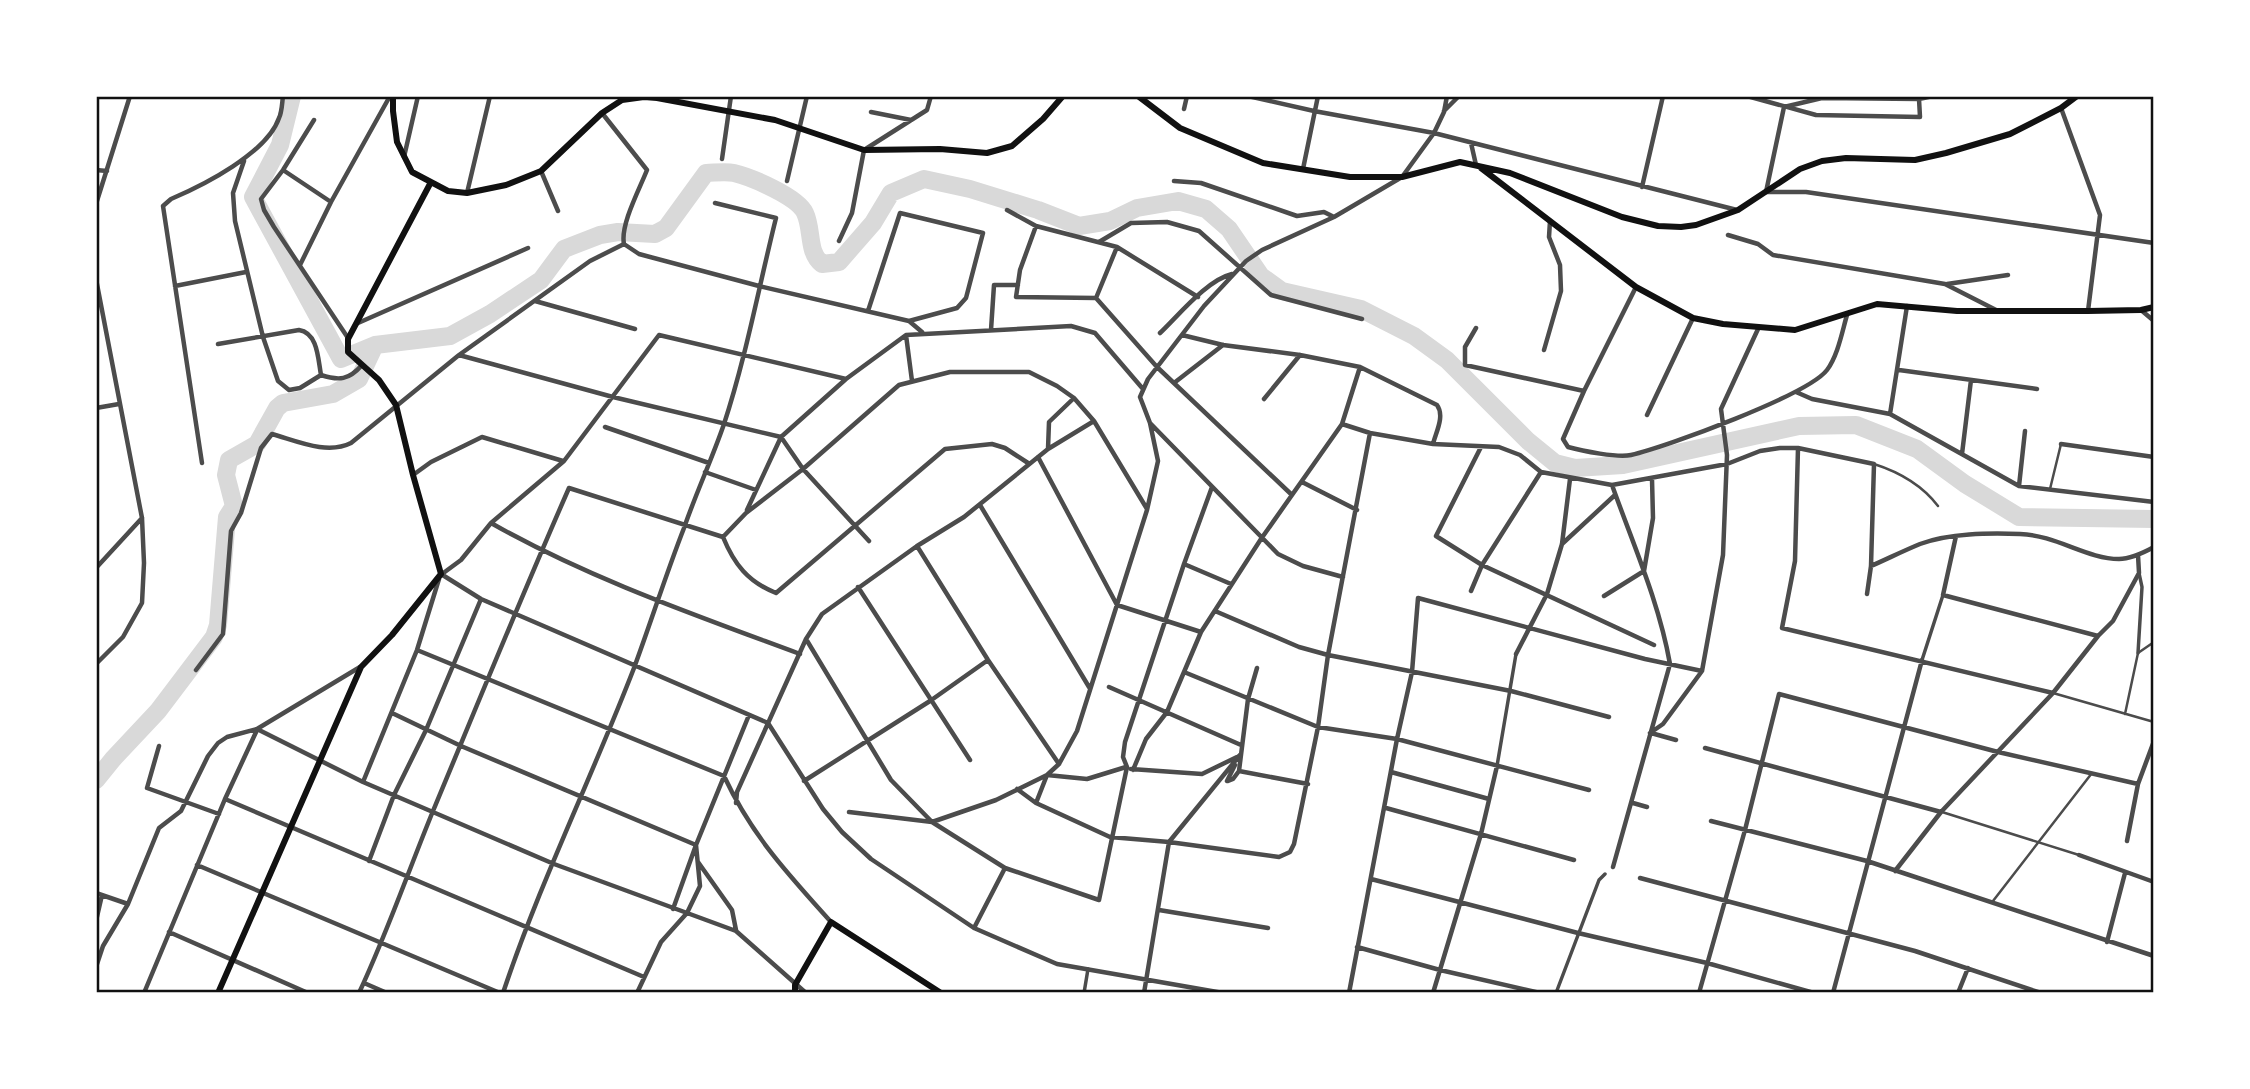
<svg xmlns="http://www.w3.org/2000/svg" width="2250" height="1089" font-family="'Playfair Display',serif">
<rect width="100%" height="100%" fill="#fff"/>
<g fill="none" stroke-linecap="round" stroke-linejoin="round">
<path stroke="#d9d9d9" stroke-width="18" d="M292,96L280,145L253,197L341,359L375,345L450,336L490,314L541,280L564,249L600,235L618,232L655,234L666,228L706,173C714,173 725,171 734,173C751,177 798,197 805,213C813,230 807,252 822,264L839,262L873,223L891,193L924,179L970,189L1038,210L1079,226L1110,221L1137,208L1178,201L1206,209L1229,229L1261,276L1282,291L1361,309L1414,336L1447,360L1528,441L1555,463L1575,468L1623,465L1799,426L1856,425L1917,449L1965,484L2019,517L2154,519
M96,780L113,759L158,711L214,637L218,625L227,517L234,506L226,475L229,460L257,444L277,408L283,403L333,394L359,379L375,345"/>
<path stroke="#4c4c4c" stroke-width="2.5" d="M1874,464C1899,472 1922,485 1938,506
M2050,489L2061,444
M2053,693L2154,722
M2125,714L2138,653L2154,642
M1942,812L2079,855
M1993,901L2092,773"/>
<path stroke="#4c4c4c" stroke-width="3.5" d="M2138,653L2142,587L2139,573
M1922,660L1943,595
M1497,766L1516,654
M1084,993L1088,969
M1556,993L1599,880L1605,874"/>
<path stroke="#4c4c4c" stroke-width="4.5" d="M1248,96L1314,111L1434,133L1737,210
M1747,96L1816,115L1920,117L1919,99
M1933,96L1919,99L1822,98L1784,107L1766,192H1806L2154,243
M2061,108L2100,215L2088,311
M1184,109L1187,96
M1444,111L1459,96
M871,112L911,120
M602,113L647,170C640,188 620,225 624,244
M314,120L283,170L261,199L264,210L274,227L348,338
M1471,143L1476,165
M404,157L418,96
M722,159L731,96
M244,161L233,193L235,221L263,337L278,381L289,390L300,388L321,375
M1303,169L1318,96
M96,170L107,171
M283,170L331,202
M541,171L558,211
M787,181L807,96
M1174,181L1201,183L1297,216L1324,212L1334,217
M1642,187L1663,96
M467,193L490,96
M96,204L130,96
M1007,210L1036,226L1117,247L1198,297
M1036,226L1020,270L1016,297L1096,298L1157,367L1292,495
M1728,235L1758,244L1773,255L1945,284L1998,311
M839,241L852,213L864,150L927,110L931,96
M1099,242L1131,223L1167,222L1199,231L1271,295L1362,319
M624,244L639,254L759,286L909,321L922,332
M300,265L331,202L390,96
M96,279L142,518L144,563L142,603L123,637L96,664
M1947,284L2008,275
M175,286L246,272
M1636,287L1584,391L1563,439L1568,447C1582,451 1618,458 1631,455C1666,447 1808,395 1827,370C1838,355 1842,332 1847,315
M1096,298L1117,247
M535,301L635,329
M2141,310L2154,321
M868,311L900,213L983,233L966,298L957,308L909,321
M358,323L528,248
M1476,328L1465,347V365L1584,391
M991,330L994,285H1018
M1160,333C1179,315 1207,280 1232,274
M906,335L912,381
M1182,335L1223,345L1300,355L1360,367L1437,405C1445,416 1436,432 1433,444
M218,344L299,330C318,333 318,359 321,375
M1544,350L1561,291L1560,265L1549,237L1550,221
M459,355L613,397L781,437L803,469L869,541
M1899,370L2037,389
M321,375C339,381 349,380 362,365
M1174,383L1223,345
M1796,392L1812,399L1890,414L2019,486L2154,502
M1264,399L1300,355
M96,408L119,404
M1890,414L1907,306
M1647,415L1693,318
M1150,423L1278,554L1303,566L1343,577
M1342,424L1370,433L1433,444L1499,447L1520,455L1541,472L1612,485L1727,464L1760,451L1780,448H1798L1874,464L1871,566L1867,594
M605,427L709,463
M2061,444L2154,457
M1481,447L1436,536L1482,565L1654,645
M1798,448L1795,561L1782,628L2053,693
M1048,449L1049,422L1074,398
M1962,454L1971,380
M1038,457L1117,605L1201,632
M202,463L163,206L171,199C204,185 267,153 279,118C282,112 282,103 283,96
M705,472L756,490
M413,475L431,462L482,437L563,461
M1302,482L1357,510
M1612,485C1633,544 1659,602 1670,664L1613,867
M2019,486L2025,431
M980,505L1089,687
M747,510L781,437L846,379L906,335L1071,326L1095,333L1143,389
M491,523C588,578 695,615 800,654
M1956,536L1943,595L2098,636
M723,537L746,513L803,469L899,385L950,372H1029L1057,386L1074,398L1094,421L1147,509
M1562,544L1615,495
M917,546L988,660L1059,764
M1184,564L1231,584
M1871,566C1887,559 1903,551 1920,544C1950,533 1988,533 2020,534C2056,535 2087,559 2119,559C2131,559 2143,553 2154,547
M96,568L142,518
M441,574L481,599L768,723L823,809L842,832L871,859L974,928L1057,964L1223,993
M442,574L461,560L491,523L564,461L659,335L846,379
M858,587L970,760
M1471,591L1482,565L1541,472
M1604,596L1644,571L1653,518L1652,479
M1215,611L1299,647L1328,655L1511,691L1609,717
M806,639L891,780L932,822L1005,868L1099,900L1127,767
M417,650L724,776C752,836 788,874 831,922
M1516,654L1547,594L1562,544L1570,479
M196,670L223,634L231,531L241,513L261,448L272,434C297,441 327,455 351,443L459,355L590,261L624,244
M1184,672L1318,727L1397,739L1589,790
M1109,687L1241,745
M392,713L461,746L696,845L700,886L687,913L661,942L637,993
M257,729L363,782L554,864L736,931L806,993
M1650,733L1663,724L1702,671L1723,555L1727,455L1721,409L1758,329
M1651,733L1676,740
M159,746L147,788L219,814
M1705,748L1941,812
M1127,767L1123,757L1125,742L1184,564L1212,487
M1131,769L1202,774L1237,757
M1133,770L1146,739L1167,712L1201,632L1261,539L1342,424L1360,367
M1239,771L1308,784
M1391,772L1489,799
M1047,775L1087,779L1126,767
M804,781L930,701L988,660
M1227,781L1235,765
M1228,781L1233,779L1239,771L1248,699L1257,668
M363,782L417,650L439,579
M1017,789L1036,803L1110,837L1169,842L1279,857L1290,852L1294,844L1318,727L1328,655L1370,433
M225,799L644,977
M736,803L737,792L806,639L822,614L917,546L964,517L1048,449L1094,421
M1036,803L1047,775L1059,764L1077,731L1147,510L1158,461L1150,423L1140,397L1148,379L1204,306L1246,261L1262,250L1334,217L1402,177L1434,133L1444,112L1447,96
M1633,803L1647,807
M1386,808L1574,860
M849,812L932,822L996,800L1047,775
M1711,821L1867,861L2154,956
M2127,841L2138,784L2154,741
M2079,855L2154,882
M369,861L394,795L426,730L481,599
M698,862L732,910L736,930
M197,865L500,993
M1895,871L1941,812L2053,693L2098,636L2113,621L2139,573L2138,555
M1640,878L1915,951L2041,993
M1371,879L1578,933L1707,963L1814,993
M96,893L128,904
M673,909L696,845L749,715
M1159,910L1268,928
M96,921L102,895
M974,928L1005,868
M169,932L308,993
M2107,942L2125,873
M1357,947L1440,970L1540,993
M96,967L103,946L128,904L159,828L181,811L208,756L218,743L227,737L257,729L360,667
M364,983L387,993
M144,993L225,799L257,730
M359,993C387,933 408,872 433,811C478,703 522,595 569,488L723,537C734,564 748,582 776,593L945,449L992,444L1005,448L1028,463
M503,993C540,882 592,777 634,668C651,622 666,574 684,528C696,493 712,459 724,424C746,357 759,286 776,218L715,203
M1144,993L1169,842L1240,755
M1349,993L1397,739L1412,672L1418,598L1645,659L1702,671
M1433,993L1481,834L1497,766
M1699,993L1745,830L1779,694L1998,752L2138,784
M1833,993L1922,660
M1958,993L1968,968"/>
<path stroke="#111" stroke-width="6" d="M393,96V111L397,142L412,172L448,191L467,193L506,185L541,171L602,113L622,100L644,97L657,98L775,120L864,150L940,149L987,153L1012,146L1043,119L1063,96
M1138,96L1180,128L1263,163L1350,177H1402L1460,162L1510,173L1622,217L1658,226L1681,227L1696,225L1738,210L1800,169L1822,161L1846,158L1915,160L1946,153L2010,134L2061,108L2077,96
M1481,168L1636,287L1693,318L1723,324L1795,330L1877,304L1957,311H2088L2141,310L2154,307
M218,993L361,667L392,635L441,574L413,475L396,405L379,380L348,352V339L431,182
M795,993V985L831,922L941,993"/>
</g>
<rect width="2250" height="1089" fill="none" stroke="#ffffff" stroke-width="196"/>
<rect x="98" y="98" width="2054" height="893" fill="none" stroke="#111" stroke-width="2.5"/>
</svg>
